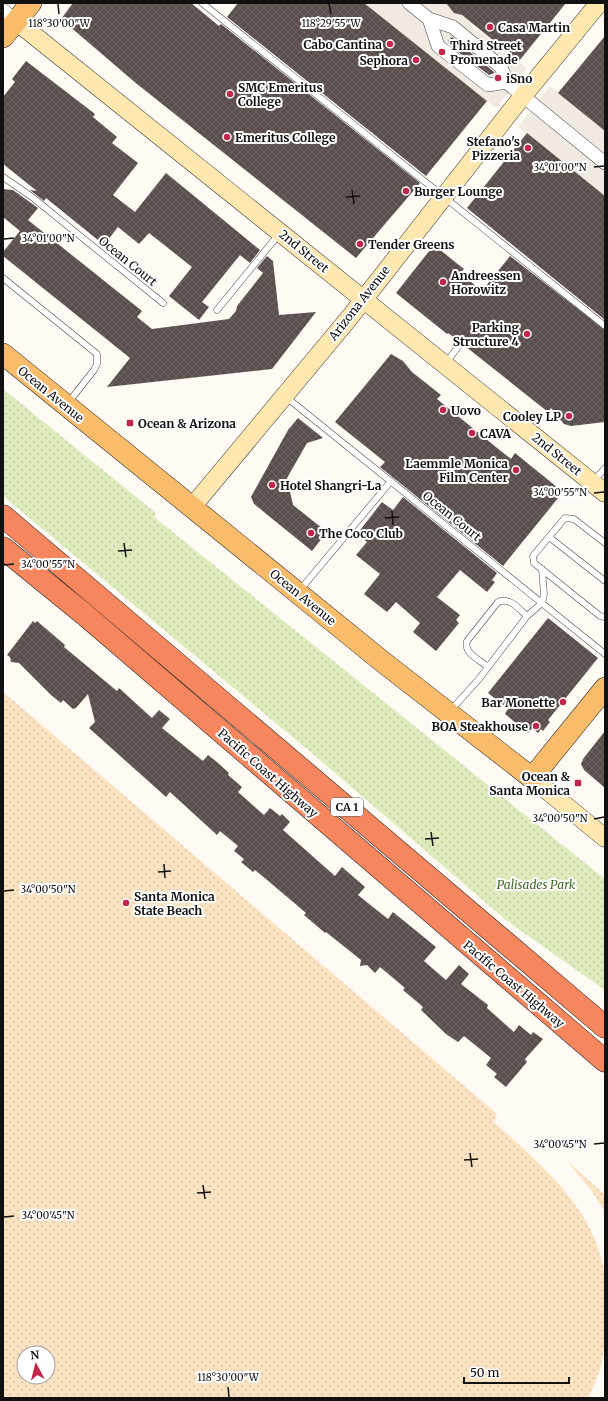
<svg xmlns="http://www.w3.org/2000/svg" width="608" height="1401" font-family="Merriweather,serif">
<defs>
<pattern id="sand-dots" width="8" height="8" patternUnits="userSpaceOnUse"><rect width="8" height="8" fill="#fbe3c1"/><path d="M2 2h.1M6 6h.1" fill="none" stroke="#d6c2a5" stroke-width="1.8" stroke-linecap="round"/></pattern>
<pattern id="park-dots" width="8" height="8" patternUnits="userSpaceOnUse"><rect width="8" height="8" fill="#ddebbd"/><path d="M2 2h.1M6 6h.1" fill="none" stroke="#bdc8a1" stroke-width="1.8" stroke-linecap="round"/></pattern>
<pattern id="building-cross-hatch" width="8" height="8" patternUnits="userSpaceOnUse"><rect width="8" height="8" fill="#5a4f4d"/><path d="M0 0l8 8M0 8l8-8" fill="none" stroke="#6d6462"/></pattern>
</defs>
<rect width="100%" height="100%" fill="#fffbf4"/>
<path fill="url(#sand-dots)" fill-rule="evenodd" d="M3,692L497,1114L494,1122C541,1165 599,1211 605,1280C606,1291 605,1302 605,1313C605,1349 605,1365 588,1398H3ZM24,1353H48V1377H24Z
M566,1160L605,1195V1212L591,1190Z"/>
<path fill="url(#park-dots)" d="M3,389L156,513L154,517L605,879V990L507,921L313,754L3,496Z"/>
<path fill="#f1eae2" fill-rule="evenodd" d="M364,3H446L453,9L454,13L461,15L470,22L474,29L482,32L527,68L496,108ZM455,36L495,70L494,73L487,75L450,46L449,40Z
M550,86L605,131V196L518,127Z"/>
<path fill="url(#building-cross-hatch)" d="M73,3H191L219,26L221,24L420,183L356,258L137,84L61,19Z
M238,3H364L487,101L426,176L227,17Z
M446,3H566L519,61L462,15L454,13Z
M605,36V131L558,93Z
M452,37L494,72V73L489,75L449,45L448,41Z
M26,61L95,114L93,117L117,137L112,143L138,163L113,195L135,212L166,173L260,250L250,263L240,255L202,302L209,307L199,320L169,296L192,267L149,233L139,244L118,227L104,245L46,198L44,201L30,190L37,191L3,164V97L15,82L12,79Z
M527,133L605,196V320L467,208Z
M3,189L13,190L38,208L28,220L142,311L137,317L152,329L229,319L236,311L237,306L263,273L257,268L267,256L273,261L279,315L316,312L272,369L107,387L130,358L3,256V252L20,231L3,217Z
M434,245L464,269L460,273L482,291L510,256L605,330V422L571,426L564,424L551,408L548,412L465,346L464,340H458L448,333L447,334L396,293Z
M391,354L403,361L412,372L441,395L437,399L486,439L511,459L515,453L563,492L503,566L380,467L385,462L335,422Z
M298,418L323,438L307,443L287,478L293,505L327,532L312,551L254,504L251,497L288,430Z
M403,497L497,573L492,580L495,582L487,592L460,570L437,597L460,615L456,620L459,623L436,651L413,632L420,623L396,602L387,612L364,594L380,574L356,555L367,542L357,534L382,502L393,510Z
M548,618L598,658L548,720L550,722L543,731L541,729L538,733L532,728L528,733L505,714L508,709L488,693Z
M33,621L35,623L37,621L65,645L64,647L117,691L119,688L152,718L159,710L170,719L162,728L203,761L208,755L218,763L229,773L228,775L242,787L238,792L264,815L270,808L280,816L282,814L290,822L283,830L335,876L342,867L365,887L358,895L388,919L393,912L436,947L424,961L446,980L459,965L469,974L461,984L488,1005L487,1008L514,1032L519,1025L531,1035L533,1032L543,1039L525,1059L527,1062L506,1087L494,1077L497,1074L486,1065L491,1058L464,1036L458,1042L446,1034L421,1010L423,1007L403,990L405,988L380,967L375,973L367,965L360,966L361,960L326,932L325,933L304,915L306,913L266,879L255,870L253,872L241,862L244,859L234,851L238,846L220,831L217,835L170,792L166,797L89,728L95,722L88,694L76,708L73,709L63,700L61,703L51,695L19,663L11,662L10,657L7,655Z
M605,731V788L584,770L581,764L583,759Z"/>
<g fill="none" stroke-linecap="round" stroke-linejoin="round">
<defs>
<path id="lane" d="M202,3L605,326
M3,177L32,197L163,303
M3,278L97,354V364L94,370L68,403
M217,310L279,234
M445,364L461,343
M286,397L605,654
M593,482L605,468
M549,537L533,556L534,563L600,616L605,617
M605,543L574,519L565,518L549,537L605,581
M300,590L391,481
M488,667C480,660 463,653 467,641L498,602C510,597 519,609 527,616
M451,710L479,679L527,616L542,603L544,594L542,569"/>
<path id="street" d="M409,3L429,19L453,27L501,67L507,82L512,87L605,163
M3,10L16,21
M429,19L438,46L488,85L507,82"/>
<path id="secondary" d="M16,21L605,493
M192,507L350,317L510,112L599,3
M532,778L605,838"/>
<path id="primary" d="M3,37L31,3
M3,354L383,662L532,778L605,688"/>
<path id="highway" d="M3,516L605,1027
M3,548L84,614L605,1061"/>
</defs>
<use href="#lane" stroke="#444" stroke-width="7"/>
<use href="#street" stroke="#444" stroke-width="14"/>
<use href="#secondary" stroke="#333" stroke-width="19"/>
<use href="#primary" stroke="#222" stroke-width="22"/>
<use href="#highway" stroke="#222" stroke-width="23"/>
<use href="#lane" stroke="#fff" stroke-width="6"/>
<use href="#street" stroke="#fff" stroke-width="13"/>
<use href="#secondary" stroke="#ffe7b0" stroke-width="18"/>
<use href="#primary" stroke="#f9bc6b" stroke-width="21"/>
<use href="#highway" stroke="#f5865d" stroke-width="22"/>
</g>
<path fill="none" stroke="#111" stroke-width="1.5" d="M58,4L59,14M329,4L331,14M594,167L604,166M352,190L354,204M346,197L360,196M4,239L14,238M594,493L604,492M392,511L393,525M385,518L399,517M124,543L126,557M118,551L132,550M4,565L14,564M594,819L604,817M431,832L433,846M425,839L439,838M164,864L165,878M158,872L171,871M4,891L14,890M594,1144L604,1143M470,1153L472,1167M464,1160L478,1159M203,1185L205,1199M197,1193L211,1192M4,1217L14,1216M228,1387L229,1397"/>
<g fill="#c3264b" stroke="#fff" stroke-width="1.5">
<circle cx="490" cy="27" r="4"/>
<circle cx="390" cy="44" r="4"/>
<circle cx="442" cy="52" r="4"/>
<circle cx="416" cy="60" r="4"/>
<circle cx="498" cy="78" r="4"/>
<circle cx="230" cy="94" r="4"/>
<circle cx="227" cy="137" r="4"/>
<circle cx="528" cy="148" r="4"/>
<circle cx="406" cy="191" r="4"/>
<circle cx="360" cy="244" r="4"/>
<circle cx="443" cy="282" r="4"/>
<circle cx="527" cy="334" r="4"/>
<circle cx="443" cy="410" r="4"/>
<circle cx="569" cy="416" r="4"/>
<rect x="126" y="419" width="8" height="8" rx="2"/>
<circle cx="472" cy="433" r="4"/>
<circle cx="516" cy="470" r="4"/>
<circle cx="272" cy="485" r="4"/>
<circle cx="311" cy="533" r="4"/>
<circle cx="563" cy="702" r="4"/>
<circle cx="536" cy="726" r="4"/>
<rect x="574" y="779" width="8" height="8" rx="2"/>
<circle cx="126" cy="903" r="4"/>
</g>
<g text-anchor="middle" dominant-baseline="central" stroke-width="4" stroke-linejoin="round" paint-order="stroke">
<rect fill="#fff" stroke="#585858" stroke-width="1" x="331" y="798" width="32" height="18" rx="3"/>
<g font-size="11" font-weight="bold" fill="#111">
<text x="347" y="807">CA 1</text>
</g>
<g font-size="12" font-weight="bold" fill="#111" stroke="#fff" text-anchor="start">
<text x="498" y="27">Casa Martin</text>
<text x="382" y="44" text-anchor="end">Cabo Cantina</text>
<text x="450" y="45">Third Street<tspan x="450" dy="14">Promenade</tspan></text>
<text x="408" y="60" text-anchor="end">Sephora</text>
<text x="506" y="78">iSno</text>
<text x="238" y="87">SMC Emeritus<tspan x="238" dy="14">College</tspan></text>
<text x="235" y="137">Emeritus College</text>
<text x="520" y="141" text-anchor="end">Stefano's<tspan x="520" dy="14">Pizzeria</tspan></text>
<text x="414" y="191">Burger Lounge</text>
<text x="368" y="244">Tender Greens</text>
<text x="451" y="275">Andreessen<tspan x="451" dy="14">Horowitz</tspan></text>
<text x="519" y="327" text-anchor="end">Parking<tspan x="519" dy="14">Structure 4</tspan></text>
<text x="451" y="410">Uovo</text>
<text x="561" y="416" text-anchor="end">Cooley LP</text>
<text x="138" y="423">Ocean &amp; Arizona</text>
<text x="480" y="433">CAVA</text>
<text x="508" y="463" text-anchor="end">Laemmle Monica<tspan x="508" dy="14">Film Center</tspan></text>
<text x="280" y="485">Hotel Shangri-La</text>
<text x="319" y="533">The Coco Club</text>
<text x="555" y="702" text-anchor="end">Bar Monette</text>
<text x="528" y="726" text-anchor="end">BOA Steakhouse</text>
<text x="570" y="776" text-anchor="end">Ocean &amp;<tspan x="570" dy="14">Santa Monica</tspan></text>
<text x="134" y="896">Santa Monica<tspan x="134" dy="14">State Beach</tspan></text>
</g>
<g font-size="12" fill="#111" stroke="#fff">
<text transform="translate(304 251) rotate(39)">2nd Street</text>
<text transform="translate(128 261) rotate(39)">Ocean Court</text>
<text transform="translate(359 303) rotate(-52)">Arizona Avenue</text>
<text transform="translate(51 394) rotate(39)">Ocean Avenue</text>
<text transform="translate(557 454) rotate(39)">2nd Street</text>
<text transform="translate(452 516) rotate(39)">Ocean Court</text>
<text transform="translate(303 597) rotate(39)">Ocean Avenue</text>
<text transform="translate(268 773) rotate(41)">Pacific Coast Highway</text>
<text transform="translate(514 984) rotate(40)">Pacific Coast Highway</text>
</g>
<g font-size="12" font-style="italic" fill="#3d6b1f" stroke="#fff">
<text x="536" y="884">Palisades Park</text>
</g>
</g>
<g font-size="10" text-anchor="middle" fill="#111" stroke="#fff" stroke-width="4" stroke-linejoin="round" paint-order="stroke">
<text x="59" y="27">118°30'00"W</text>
<text x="331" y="27">118°29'55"W</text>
<text x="560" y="171">34°01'00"N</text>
<text x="48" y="242">34°01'00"N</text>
<text x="560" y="496">34°00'55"N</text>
<text x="48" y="568">34°00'55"N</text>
<text x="560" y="822">34°00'50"N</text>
<text x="48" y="893">34°00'50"N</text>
<text x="560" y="1148">34°00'45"N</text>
<text x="48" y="1219">34°00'45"N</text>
<text x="228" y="1381">118°30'00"W</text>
</g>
<rect width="608" height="1401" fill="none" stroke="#111111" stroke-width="8"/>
<g transform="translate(36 1365) rotate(353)"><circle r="19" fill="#ffffff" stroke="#a0a0a0"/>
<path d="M0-3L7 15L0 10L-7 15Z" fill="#c3264b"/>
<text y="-6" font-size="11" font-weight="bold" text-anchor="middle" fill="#111111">N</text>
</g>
<path d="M464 1377v6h105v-6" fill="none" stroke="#111111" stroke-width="2"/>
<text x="470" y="1377" font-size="12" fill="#111111" stroke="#ffffff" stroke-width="3" paint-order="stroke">50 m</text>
</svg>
